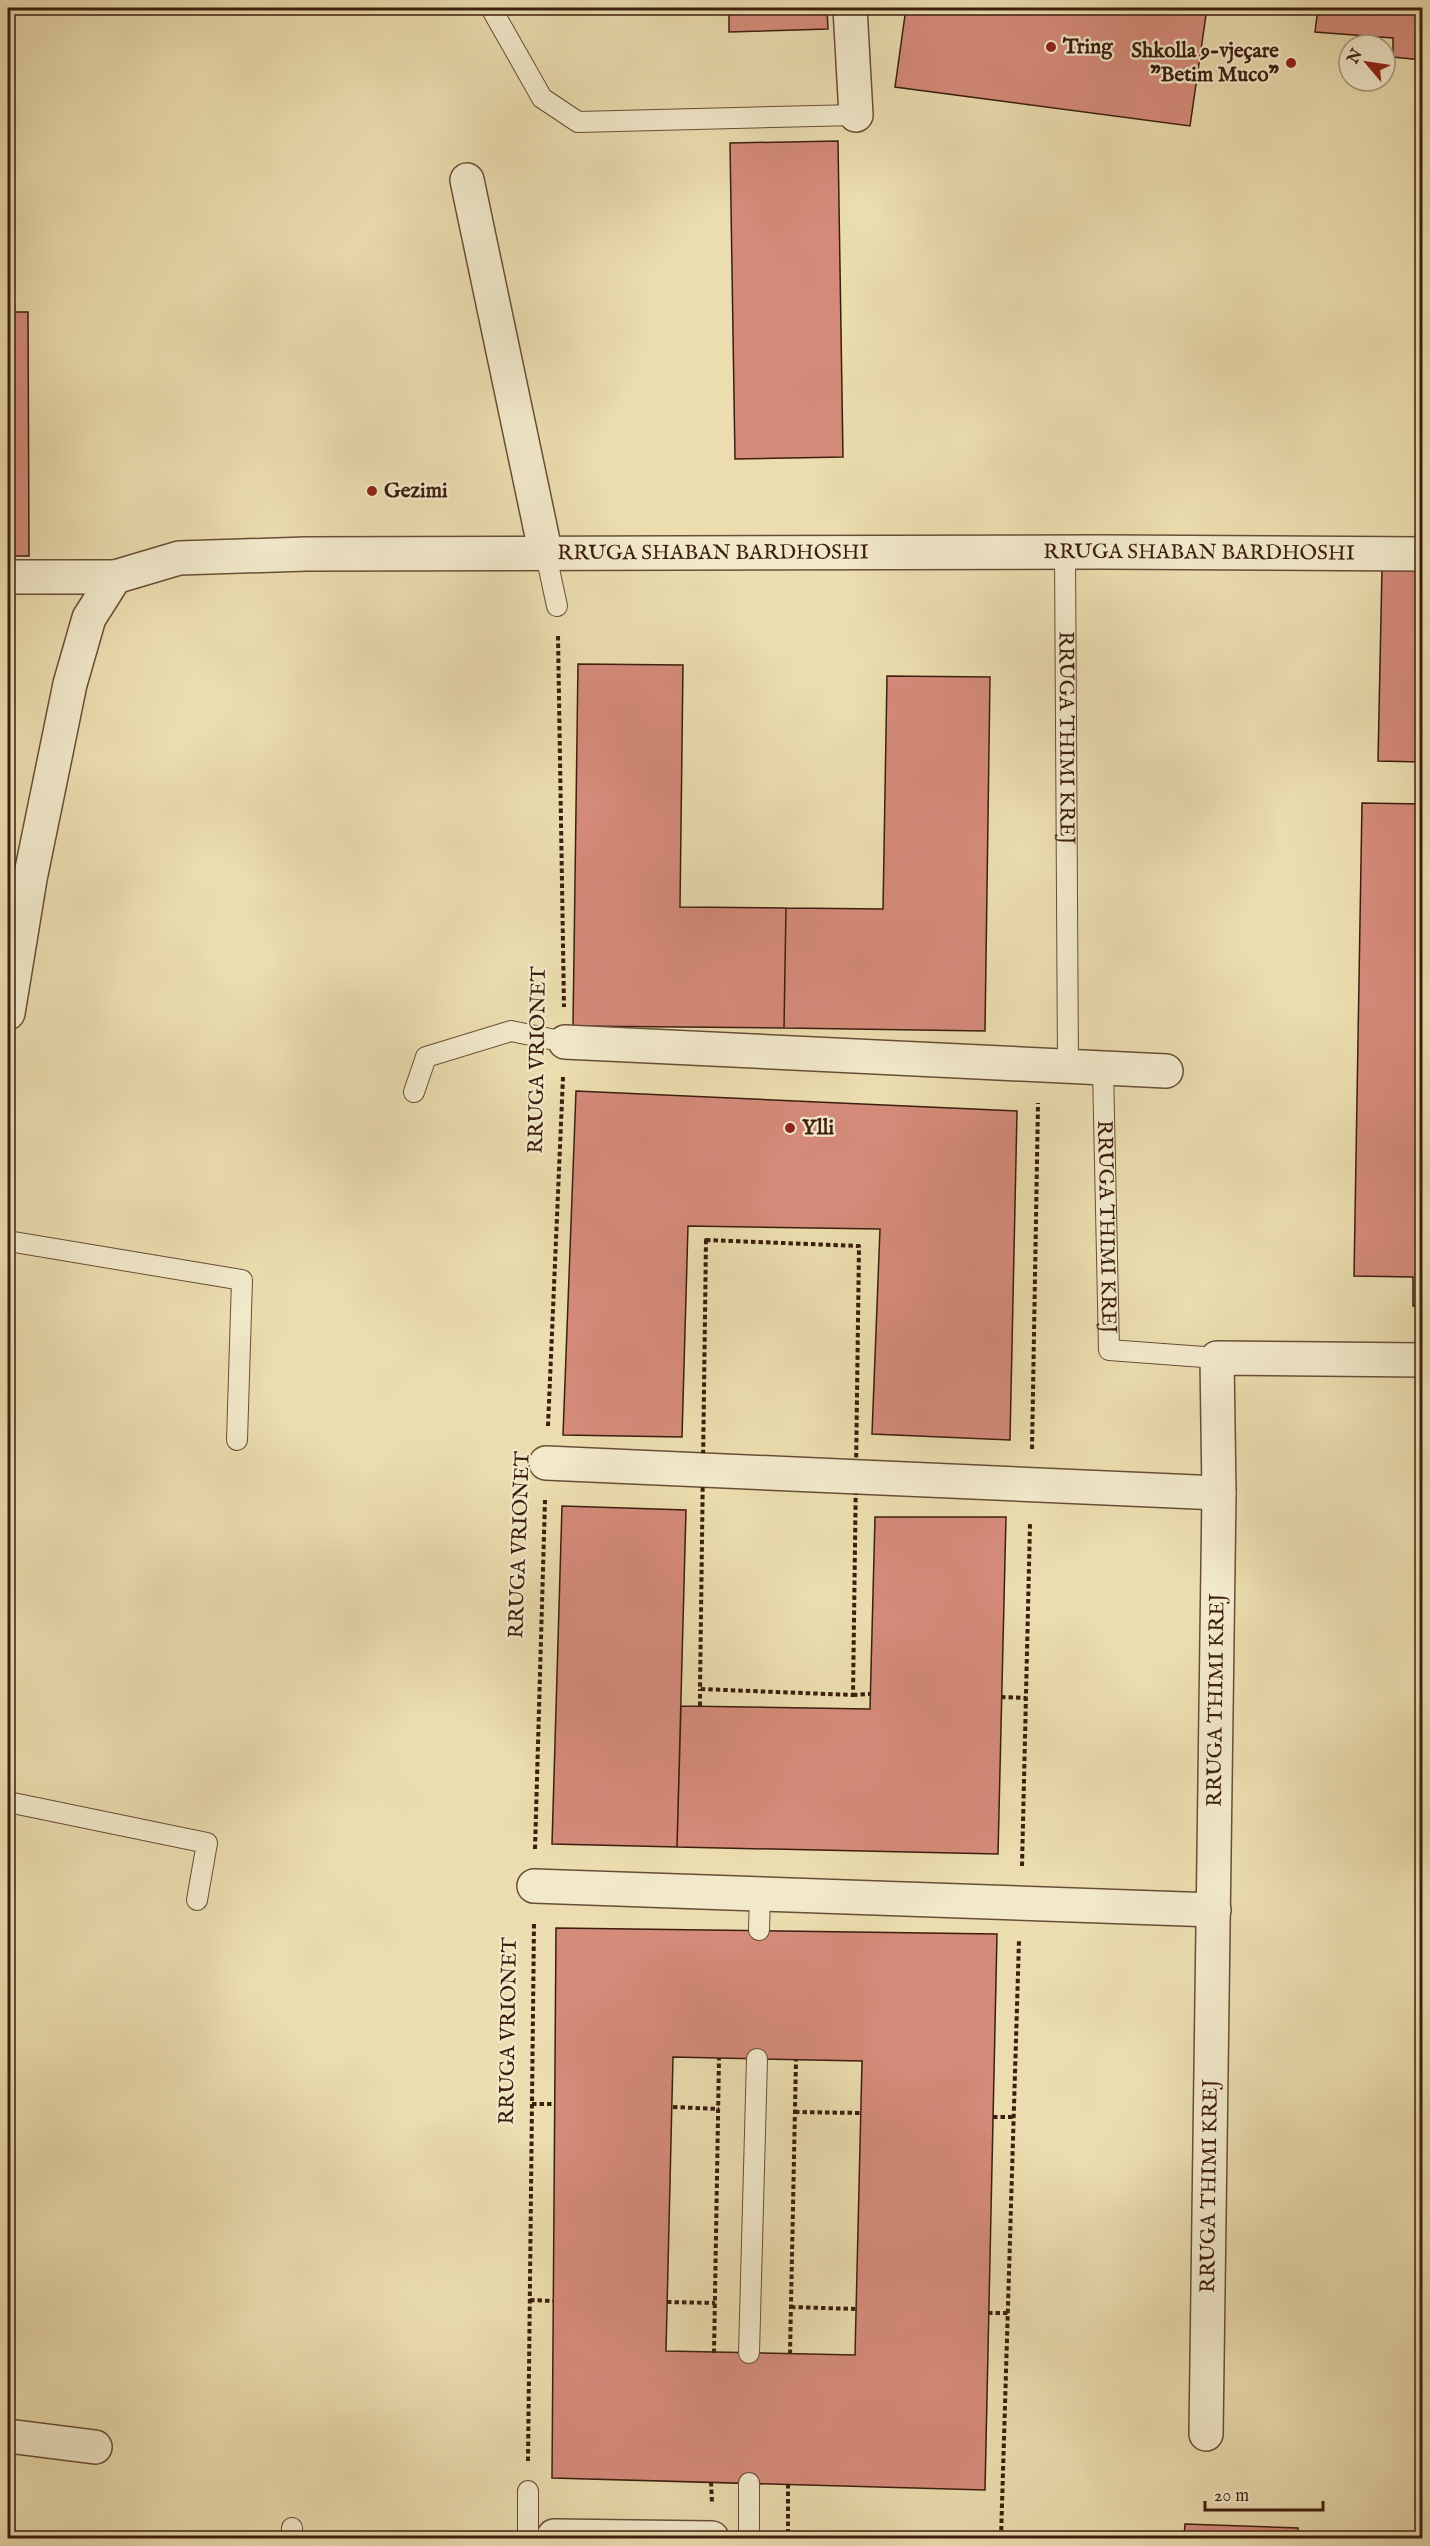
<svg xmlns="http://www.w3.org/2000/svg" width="1430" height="2546" font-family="'IM FELL English',serif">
<rect width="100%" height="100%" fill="#ebddaf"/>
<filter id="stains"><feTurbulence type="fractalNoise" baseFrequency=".00333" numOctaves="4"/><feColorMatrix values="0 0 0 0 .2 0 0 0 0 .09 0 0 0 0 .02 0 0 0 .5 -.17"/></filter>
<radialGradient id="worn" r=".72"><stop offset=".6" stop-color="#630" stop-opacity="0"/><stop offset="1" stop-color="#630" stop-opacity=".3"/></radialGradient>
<path fill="#d58b7a" stroke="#3c1e0e" stroke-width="1.5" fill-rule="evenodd" d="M729,8H827L828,29L729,32Z
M906,8H1207L1190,126L895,87Z
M1318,8H1422V60L1393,57V38L1315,32Z
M838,141L843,457L735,459L730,143Z
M8,312H28L29,556H8Z
M1382,569H1422V762L1378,761Z
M578,664L683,665L680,907L786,908L784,1028L573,1026Z
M887,676L990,677L985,1031L784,1028L786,908L883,909Z
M1362,803L1422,804V1306H1413V1277L1354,1276Z
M576,1091L1017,1111L1010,1440L872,1434L880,1229L688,1226L682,1437L563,1435Z
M562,1506L686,1510L677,1847L552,1844Z
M875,1517H1006L998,1854L677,1847L681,1706L870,1709Z
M556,1928L997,1934L985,2490L552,2478ZM673,2057L862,2061L855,2355L666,2351Z
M1185,2524L1298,2528V2538H1184Z"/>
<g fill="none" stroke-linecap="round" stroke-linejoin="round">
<defs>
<g id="service">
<path d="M491,8L542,98L578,122L856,115"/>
<path id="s1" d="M1065,552L1068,1067"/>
<path d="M546,555L557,606"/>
<path id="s2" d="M1103,1069L1109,1350L1217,1358"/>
<path d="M414,1092L426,1057L511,1031L565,1042"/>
<path d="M8,1241L242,1280L237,1440"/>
<path d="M8,1802L207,1843L197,1900"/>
<path d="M759,1930L760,1894"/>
<path d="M749,2353L757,2059"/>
<path d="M291,2538L292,2528"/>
<path d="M528,2538V2491"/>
<path d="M749,2538V2483"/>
</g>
<g id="minor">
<path d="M850,8L856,115"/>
<path d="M467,180L546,555"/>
<path d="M8,577H115"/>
<path d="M565,1042L1166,1071"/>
<path d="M546,1463L1219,1493"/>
<path d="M534,1886L1214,1910"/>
<path id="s3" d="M1206,2434L1219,1493L1217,1358L1422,1360"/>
<path d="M8,2436L95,2447"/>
<path d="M554,2536L712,2538"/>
</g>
<g id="tertiary">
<path id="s4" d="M8,1013L30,879L70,684L89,618L115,577L179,558L306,554L1103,552L1422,554"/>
</g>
</defs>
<use href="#service" stroke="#684e36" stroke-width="22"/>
<use href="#minor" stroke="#684e36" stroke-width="36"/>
<use href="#tertiary" stroke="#684e36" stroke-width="36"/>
<path stroke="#3c1e0e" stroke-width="4" stroke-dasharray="4.5 3" stroke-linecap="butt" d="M558,636L564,1007
M706,1240L859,1246L853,1695L700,1689Z
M548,1426L563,1077
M1032,1449L1038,1103
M853,1695L870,1694
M1001,1697L1026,1698
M700,1706V1689
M535,1849L545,1500
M1022,1866L1030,1523
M532,2104H554
M673,2107L719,2109
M795,2112L861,2113
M993,2117H1014
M530,2300L553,2301
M667,2302L715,2303
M791,2307L856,2309
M988,2313H1008
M714,2353L719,2058
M790,2354L796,2059
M528,2461L534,1923
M711,2482L712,2502
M788,2484V2538
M1001,2538L1019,1940"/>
<use href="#service" stroke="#f2e9cb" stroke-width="20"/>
<use href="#minor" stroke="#f2e9cb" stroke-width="33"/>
<use href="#tertiary" stroke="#f2e9cb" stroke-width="33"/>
</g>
<g fill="#8f2418" stroke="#f2e9cb" stroke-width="2">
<circle cx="1051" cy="47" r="6"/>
<circle cx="1291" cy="63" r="6"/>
<circle cx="372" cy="491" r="6"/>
<circle cx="790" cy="1128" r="6"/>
</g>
<g text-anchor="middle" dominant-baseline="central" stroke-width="4.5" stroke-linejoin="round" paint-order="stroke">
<g font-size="21" font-weight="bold" fill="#3c1e0e" stroke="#f2e9cb" text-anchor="start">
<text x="1063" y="47">Tring</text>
<text x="1279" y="51" text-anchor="end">Shkolla 9-vjeçare<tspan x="1279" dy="24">"Betim Muco"</tspan></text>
<text x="384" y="491">Gezimi</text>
<text x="802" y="1128">Ylli</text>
</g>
<g font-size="21" fill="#3c1e0e" stroke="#f2e9cb">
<text stroke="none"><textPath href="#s4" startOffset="1539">RRUGA SHABAN BARDHOSHI</textPath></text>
<text stroke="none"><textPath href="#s4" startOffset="1053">RRUGA SHABAN BARDHOSHI</textPath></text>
<text stroke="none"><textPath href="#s1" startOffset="186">RRUGA THIMI KREJ</textPath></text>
<text transform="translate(538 1060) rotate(-89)">RRUGA VRIONET</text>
<text stroke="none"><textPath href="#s2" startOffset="158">RRUGA THIMI KREJ</textPath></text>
<text transform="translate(520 1545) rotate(-88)">RRUGA VRIONET</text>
<text stroke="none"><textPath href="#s3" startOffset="734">RRUGA THIMI KREJ</textPath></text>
<text transform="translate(509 2031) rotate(-89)">RRUGA VRIONET</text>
<text stroke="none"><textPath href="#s3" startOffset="248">RRUGA THIMI KREJ</textPath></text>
</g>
</g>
<rect width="1430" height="2546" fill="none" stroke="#ebddaf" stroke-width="30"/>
<rect x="9" y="9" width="1412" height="2528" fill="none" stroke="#3c1e0e" stroke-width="3"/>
<rect x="15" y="15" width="1400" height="2516" fill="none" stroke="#3c1e0e" stroke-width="1.5"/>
<g transform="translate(1367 63) rotate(299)"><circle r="28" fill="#f2e9cb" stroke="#a9987f" stroke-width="1.5"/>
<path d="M0-4.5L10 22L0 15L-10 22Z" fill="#8f2418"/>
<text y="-9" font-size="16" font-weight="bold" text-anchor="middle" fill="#3c1e0e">N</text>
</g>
<path d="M1205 2501v9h118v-9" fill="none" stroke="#3c1e0e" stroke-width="3"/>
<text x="1214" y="2501" font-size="18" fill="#3c1e0e" stroke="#f2e9cb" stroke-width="4.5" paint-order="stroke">20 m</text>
<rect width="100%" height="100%" filter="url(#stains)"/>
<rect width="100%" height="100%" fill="url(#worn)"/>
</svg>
